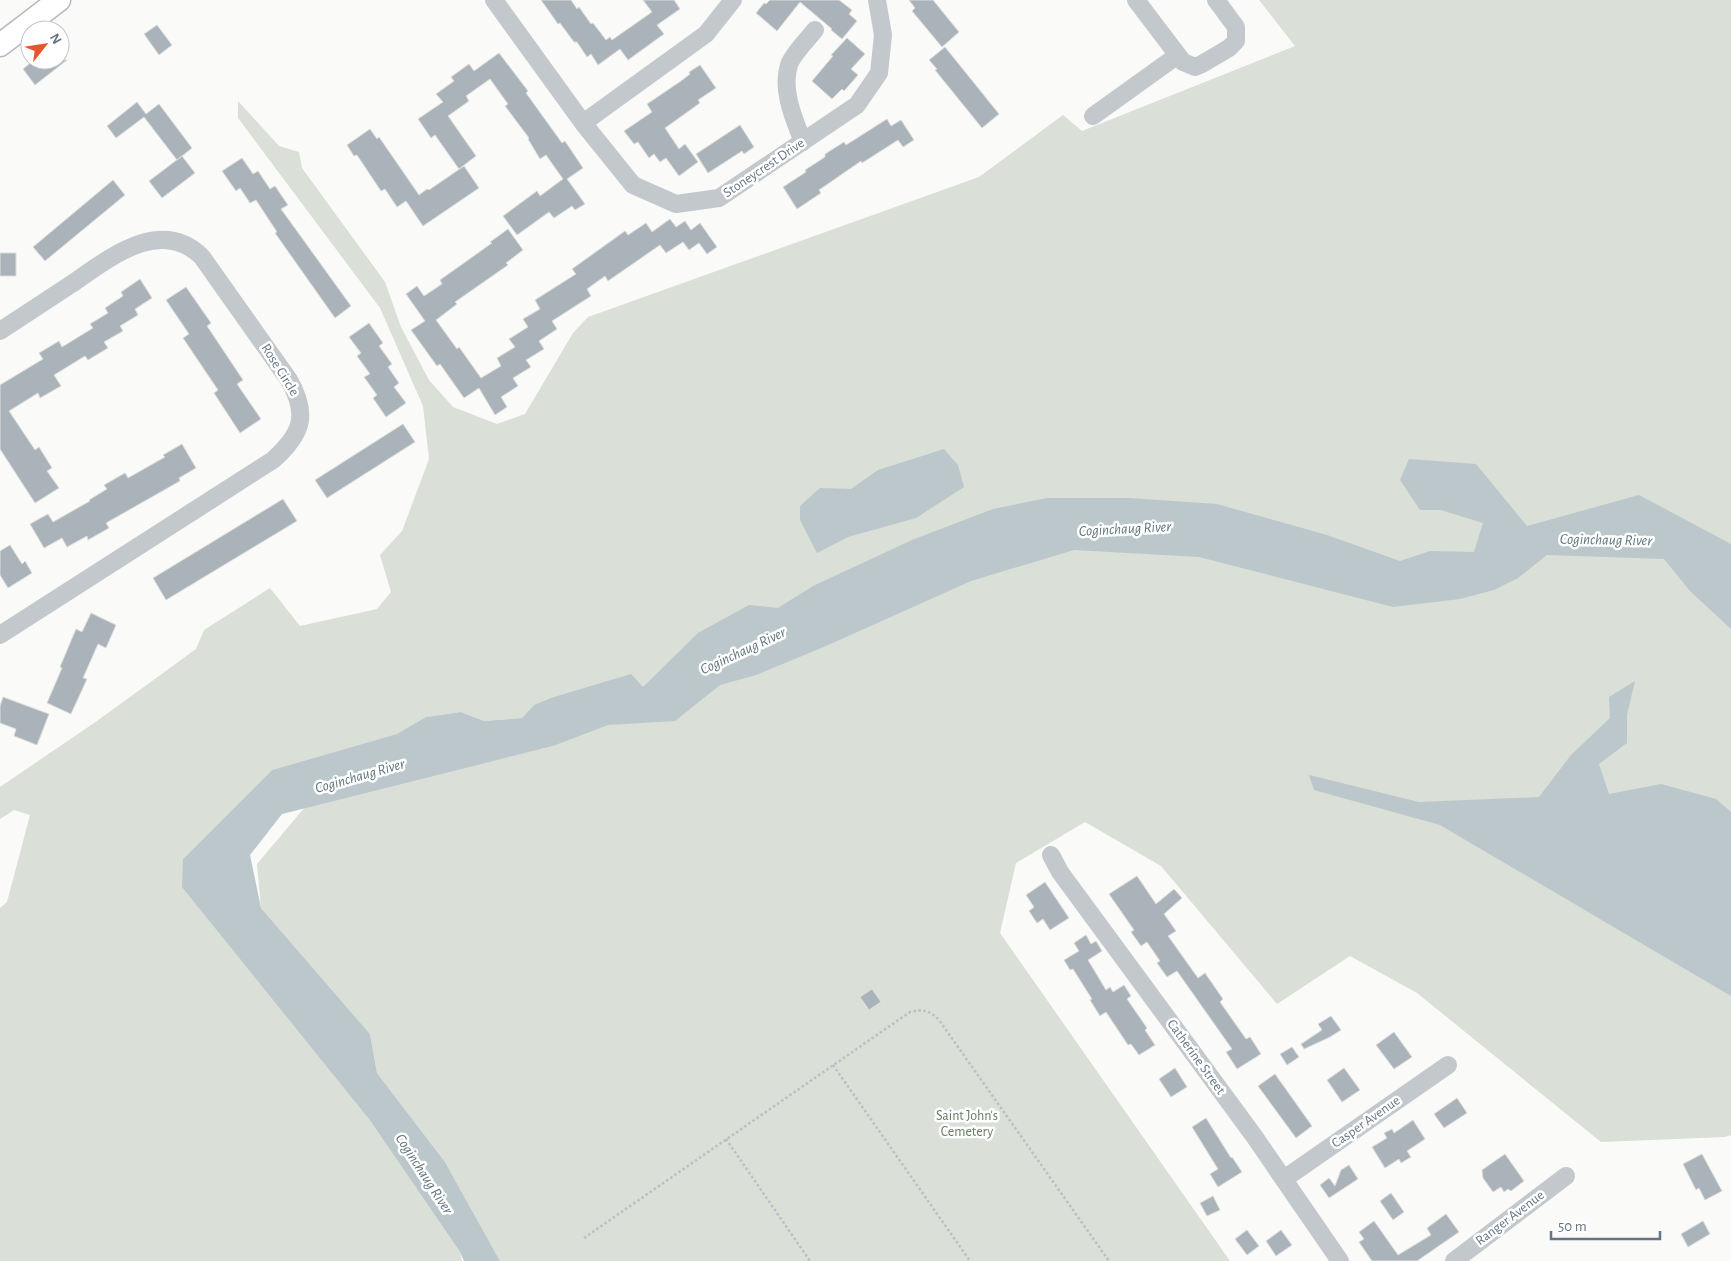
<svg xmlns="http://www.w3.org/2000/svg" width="1731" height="1261" font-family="'Alegreya Sans',sans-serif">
<rect width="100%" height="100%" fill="#fafaf8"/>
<path fill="#dadfd7" d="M1259,0H1731V1135L1725,1137L1601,1142L1417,993L1350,956L1277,1004L1161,866L1085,822L1016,863L1000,933L1230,1261H500L445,1162L377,1073L370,1034L261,908L257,864L305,807L553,746L534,705L522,718L484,721L461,712L426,717L398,734L272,770L183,859L369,1119L460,1252L462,1261H0V908L7,902L30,815L14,810L0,819V787L97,721L196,649L204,630L270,588L300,626L377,609L391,592L380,555L402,531L429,459L423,406L380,308L238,118V101L279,146L299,152L302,168L385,282L401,327L429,380L453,407L497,424L525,414L573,333L588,317L979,177L1063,115L1082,131L1295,46Z"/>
<path fill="#bbc7cb" d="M944,449L958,465L964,487L916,518L848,537L817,553L800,520V506L820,488L851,489L878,470Z
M1409,459L1476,464L1527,526L1639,495L1731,544V629L1690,591L1664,559L1547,555L1518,578L1494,590L1460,599L1393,607L1199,557L1074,550L971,581L826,646L756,675L720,685L675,721L608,725L553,746L282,814L250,855L261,908L370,1034L377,1073L445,1162L500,1261H464L460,1252L369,1119L182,887L183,859L272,770L397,734L426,717L461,712L484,721L522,718L534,705L554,697L631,674L643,687L698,633L749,605L778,608L813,586L912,540L993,509L1047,498H1129L1217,504L1327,535L1400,561L1430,551L1474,552L1483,523L1441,510H1420L1400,480Z
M1635,681L1627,715V743L1599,764L1609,794L1661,784L1716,799L1731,812V996L1440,825L1314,790L1309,775L1419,802L1539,797L1571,755L1610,718L1609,697Z"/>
<path fill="#aab3b9" stroke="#dcdcda" d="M541,0H571L577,9L579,7L591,24L593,23L606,40L610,37L612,40L652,12L643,0H674L680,9L657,25L664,34L628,60L620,49L598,65L591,54L587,57L577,42H574L560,23L558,24Z
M770,0H839L852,10L849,14L857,21L842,39L831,30L832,29L800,2L777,31L756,13L764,3L766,4Z
M909,0H933L959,32L942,47L912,11L915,8Z
M157,25L172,45L159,55L144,34Z
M847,38L865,54L851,69L858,75L844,91L842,89L832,99L812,81L833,56L831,55Z
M945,47L999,114L982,128L935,70L937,69L929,60Z
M499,53L528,91L526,93L562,143L565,141L583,168L567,179L585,204L575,210L572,206L554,218L549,212L517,235L503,216L537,191L540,196L563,179L546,155L540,159L528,139L529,138L505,106L508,104L490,79L466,96L469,101L448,116L476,156L459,169L435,135L431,138L418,119L443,102L436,94L454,81L451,77L469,64L474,71Z
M34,60H67L35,85L23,69Z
M700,65L716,88L698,100L700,103L665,128L679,149L685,144L698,162L679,176L666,158L660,162L654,154L649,158L638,142L634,144L624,131L652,112L647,104L681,81L690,74L689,72Z
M137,102L146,114L159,104L192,148L177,160L144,117L116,138L107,126Z
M887,119L891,126L901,120L914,140L903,147L898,140L862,163L861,161L819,190L821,193L797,209L783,187L806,172L805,170L825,157V154L844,142L846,145Z
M740,125L754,147L744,154L742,151L708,173L696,154Z
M370,129L377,139L379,137L419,195L427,189L429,190L464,166L479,188L423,226L406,201L397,207L385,189L381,191L357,155L354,156L347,145Z
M182,156L195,173L162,198L149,181Z
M242,158L253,174L258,171L270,189L275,186L288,205L281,209L351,306L335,318L275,233L277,232L256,200L250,203L240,188L236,191L222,171Z
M113,180L125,195L45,261L33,247Z
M670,219L676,227L685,221L691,230L700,223L717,247L707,254L699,243L689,250L683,242L666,253L660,245L608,281L605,276L587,289L591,296L552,321L557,329L539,341L544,349L526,360L531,367L513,378L518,386L501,397L507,407L495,415L479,388L464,398L440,364L437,366L411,330L425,321L406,294L417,286L424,296L442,284L440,280L492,243L490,242L508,229L523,250L506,263L508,265L455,302L457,304L436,320L457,349L459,347L481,378L501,366L497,358L515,347L509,339L528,327L523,319L540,309L535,300L576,274L572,269L625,231L628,235L646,223L652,232Z
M0,253H16V276H0Z
M140,279L152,298L135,309L138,315L120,326L123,331L104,342L108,348L88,360L85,356L54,375L61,386L40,398L38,393L9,411L35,450L39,447L52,468L47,471L59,488L35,503L0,449V385L43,359L39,353L59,341L62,347L93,328L90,324L108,313L105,308L123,296L121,292Z
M186,287L211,323L207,326L243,380L237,384L261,419L240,433L214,393L218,390L183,338L189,334L166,300Z
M369,323L383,343L379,346L392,364L388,367L399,383L394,387L406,403L386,417L373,398L377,395L364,377L370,374L357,356L361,353L349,337Z
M403,424L415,442L327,498L315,480Z
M182,444L196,468L179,478L180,481L106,523L109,528L88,540L87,536L67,547L62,538L44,548L30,524L48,514L53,522L90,501L89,500L107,489L104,485L125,473L128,478L165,457L163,455Z
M283,499L297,521L166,600L153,578Z
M10,545L22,564L25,561L32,573L8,588L0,575V551Z
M91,613L116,625L106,648L98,644L83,678L87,679L71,714L47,703L62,668L60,667L76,629L82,632Z
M3,697L49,714L37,745L14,736L16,729L0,723V706Z
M1137,876L1156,904L1174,889L1182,898L1164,914L1176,931L1168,936L1198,978L1205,973L1223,999L1220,1002L1246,1039L1250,1037L1261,1054L1237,1069L1226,1052L1232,1049L1177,971L1167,977L1157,963L1160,961L1147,942L1141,946L1131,932L1134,930L1109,894Z
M1045,882L1069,918L1050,930L1043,919L1037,923L1029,911L1034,907L1026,895Z
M1086,935L1091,944L1096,941L1102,951L1088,960L1106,990L1110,987L1113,992L1124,985L1131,996L1127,999L1147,1028L1145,1030L1155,1045L1139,1055L1131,1044L1128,1045L1106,1012L1100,1016L1090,1000L1092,999L1073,969L1070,970L1064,960L1079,951L1074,943Z
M872,989L881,1002L869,1010L860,997Z
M1331,1016L1341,1030L1330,1037L1304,1049L1301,1044L1322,1030L1318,1024Z
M1394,1032L1412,1057L1394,1069L1376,1045Z
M1292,1047L1299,1057L1287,1065L1280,1054Z
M1175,1068L1187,1087L1171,1097L1159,1079Z
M1344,1068L1360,1090L1342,1102L1327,1080Z
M1275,1074L1312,1126L1296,1138L1258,1086Z
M1457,1098L1467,1113L1444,1128L1434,1114Z
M1206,1118L1231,1158L1232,1157L1242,1172L1218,1187L1210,1174L1218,1169L1192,1127Z
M1413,1120L1425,1139L1407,1151L1411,1157L1401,1163L1399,1159L1385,1168L1372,1147L1387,1138L1384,1133L1392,1129L1394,1133Z
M1505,1154L1524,1181L1511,1191L1508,1189L1504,1192L1501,1187L1493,1192L1483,1178L1482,1170Z
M1702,1154L1722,1191L1705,1200L1699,1188L1696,1190L1683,1164Z
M1349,1165L1358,1179L1329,1198L1320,1185L1329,1178L1335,1186L1341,1170Z
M1391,1193L1404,1212L1393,1220L1380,1201Z
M1213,1196L1220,1210L1207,1216L1200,1203Z
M1446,1214L1459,1232L1417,1261H1372L1359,1242L1364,1239L1359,1232L1374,1221L1398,1255L1431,1235L1427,1228Z
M1703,1221L1710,1234L1688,1247L1681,1234Z
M1247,1230L1259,1246L1247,1255L1235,1239Z
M1281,1230L1292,1245L1276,1256L1266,1241Z"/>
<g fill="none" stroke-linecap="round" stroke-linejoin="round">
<defs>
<path id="major" d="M0,45L59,0"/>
</defs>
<use href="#major" stroke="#b5babe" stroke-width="25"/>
<path stroke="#bbbfc2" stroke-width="2.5" stroke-dasharray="2.5 2.5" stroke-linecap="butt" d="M833,1065L970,1261
M726,1139L810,1261
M584,1238L910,1012C923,1009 929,1010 939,1020L1109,1261"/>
<path stroke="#c3c8cc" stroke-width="18" d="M494,0L583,123
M733,0L706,34L583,123L633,185L676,204L719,198L857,105L879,73L883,35L877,0
M1136,0L1183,62L1195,67L1202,64L1229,48L1236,41V27L1216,0
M1093,116L1178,55
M803,142C794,119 781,90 789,65C792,55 808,39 815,30
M0,331C23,316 47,300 70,285C107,260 160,215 202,257L289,380C309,415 302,434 273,460L0,635
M1051,855L1060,872L1254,1136L1340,1261
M1284,1179L1448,1065
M1454,1261L1566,1176"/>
<use href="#major" stroke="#fff" stroke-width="22"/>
</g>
<g text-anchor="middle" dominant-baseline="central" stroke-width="5" stroke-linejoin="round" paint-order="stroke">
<g font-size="14" fill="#657683" stroke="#fff">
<text transform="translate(764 168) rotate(-34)">Stoneycrest Drive</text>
<text transform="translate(280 370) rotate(58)">Rose Circle</text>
<text transform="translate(1196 1057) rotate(54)">Catherine Street</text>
<text transform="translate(1366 1122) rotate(-35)">Casper Avenue</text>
<text transform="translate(1510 1218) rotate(-37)">Ranger Avenue</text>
</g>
<g font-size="14" fill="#687a64" stroke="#fff">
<text x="967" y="1116">Saint John's<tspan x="967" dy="16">Cemetery</tspan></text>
</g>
<g font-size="15" font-style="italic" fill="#60757c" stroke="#fff">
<text transform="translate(1125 529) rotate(-3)">Coginchaug River</text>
<text transform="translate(1606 540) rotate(1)">Coginchaug River</text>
<text transform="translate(743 651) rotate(-25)">Coginchaug River</text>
<text transform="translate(360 776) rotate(-16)">Coginchaug River</text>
<text transform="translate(424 1174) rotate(57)">Coginchaug River</text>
</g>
</g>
<g transform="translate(45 45) rotate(60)"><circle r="24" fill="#ffffff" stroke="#c1c8cd"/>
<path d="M0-4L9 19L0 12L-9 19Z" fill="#e4572e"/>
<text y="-8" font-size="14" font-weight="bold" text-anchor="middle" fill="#657683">N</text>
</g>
<path d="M1551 1231v8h109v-8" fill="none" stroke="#657683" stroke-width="2.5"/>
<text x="1558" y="1231" font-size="15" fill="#657683" stroke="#ffffff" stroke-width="4" paint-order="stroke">50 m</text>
</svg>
